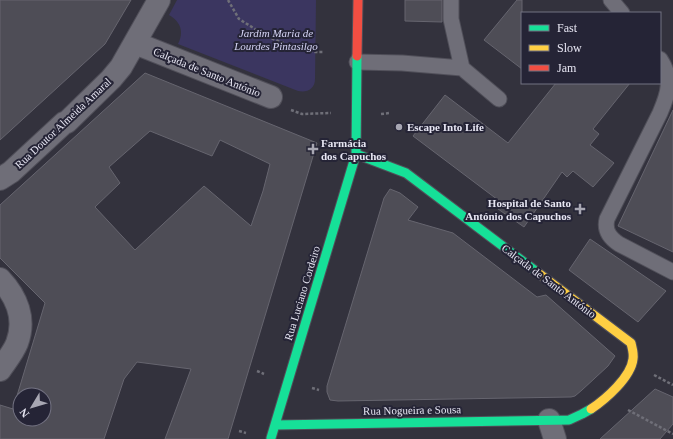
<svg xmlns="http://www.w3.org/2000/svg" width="673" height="439" font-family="'Times New Roman',serif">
<rect width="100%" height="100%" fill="#33323d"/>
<path fill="#3b3660" d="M177,0H316L315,79C315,89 307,93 298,91L178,44C184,32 181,22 169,15Z"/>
<path fill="#4e4d56" stroke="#66656f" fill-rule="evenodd" d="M0,0H131L105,44L0,140Z
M405,0H442V22L405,21Z
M517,0H522V69L484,40Z
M145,73L317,143L228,439H165L191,369L137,362L124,379L104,439H0V405L13,409L45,303L0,258V205ZM150,131L212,156L220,140L270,164L263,191L251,226L204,186L135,250L95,207L120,183L109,167ZM20,395H44V419H20Z
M556,83H630L593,129L599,134L590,145L614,163L593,187L573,171L567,177L562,172L524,227L498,209L502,203L413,136L445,95L508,143Z
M673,110V252L618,226Z
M390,189L400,193L418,207L408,220L453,233L537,297L546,295L615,356L608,366L582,390L575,396L571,397L338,401L330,400L327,392V386L384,198Z
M590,239L666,291L638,322L569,270Z
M655,389L673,397V424L660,439H600Z"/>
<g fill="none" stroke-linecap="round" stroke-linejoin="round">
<defs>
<path id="lane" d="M451,0V19L462,68
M611,0L622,13
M660,59C673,79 669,92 660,113L607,219C604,231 610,238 619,244L673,272
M357,62L402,63L462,68L499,99"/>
<path id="street" d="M135,43L271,97
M0,179L11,172L64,123L67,122L111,79L121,67L159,0
M0,279C17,297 26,319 17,343C13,353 6,361 0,370
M549,420L555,439"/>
<path id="fast" d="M356,154L406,173L537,272
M275,425L569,420L582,414L591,409
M271,438L356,154L357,56"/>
<path id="slow" d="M537,272L631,343C632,348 634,353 633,359C631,377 606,399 591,409"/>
<path id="jam" d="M357,56L358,0"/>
</defs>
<use href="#lane" stroke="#504f59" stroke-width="17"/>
<use href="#street" stroke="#504f59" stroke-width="24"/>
<use href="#fast" stroke="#504f59" stroke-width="11"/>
<use href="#slow" stroke="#504f59" stroke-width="11"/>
<use href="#jam" stroke="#504f59" stroke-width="11"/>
<path stroke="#6f6f78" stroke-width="2.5" stroke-dasharray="3 2" stroke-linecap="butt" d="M228,0L239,19L268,37L299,49L315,52H324
M291,110L302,114L331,113
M381,114L390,113
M257,371L264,374
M654,375L673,385
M312,388L319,390
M628,410L673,434
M239,431L246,433"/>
<use href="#lane" stroke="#6f6e78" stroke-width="15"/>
<use href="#street" stroke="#6f6e78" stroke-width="22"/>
<use href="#fast" stroke="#16e098" stroke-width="9"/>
<use href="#slow" stroke="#ffcf43" stroke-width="9"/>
<use href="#jam" stroke="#f24e42" stroke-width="9"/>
</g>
<g fill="#a8a7b3" stroke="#252436" stroke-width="1.5">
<circle cx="399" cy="127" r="4"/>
<path d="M311 143h4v4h4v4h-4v4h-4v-4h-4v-4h4z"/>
<path d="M578 203h4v4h4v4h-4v4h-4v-4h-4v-4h4z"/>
</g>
<g text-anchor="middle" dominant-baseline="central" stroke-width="4" stroke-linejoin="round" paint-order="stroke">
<g font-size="11" font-style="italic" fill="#d5d4f5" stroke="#252436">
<text x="276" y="33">Jardim Maria de<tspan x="276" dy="13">Lourdes Pintasilgo</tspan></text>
</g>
<g font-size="11" fill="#e7e6f3" stroke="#252436">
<text transform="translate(207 72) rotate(22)">Calçada de Santo António</text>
<text transform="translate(63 123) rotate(-43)">Rua Doutor Almeida Amaral</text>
<text transform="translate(549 281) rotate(37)">Calçada de Santo António</text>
<text transform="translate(302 293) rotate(-73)">Rua Luciano Cordeiro</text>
<text transform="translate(412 410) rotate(-1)">Rua Nogueira e Sousa</text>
</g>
<g font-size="11" font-weight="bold" fill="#e7e6f3" stroke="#252436" text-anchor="start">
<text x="407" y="127">Escape Into Life</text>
<text x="321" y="143">Farmácia<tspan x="321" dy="13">dos Capuchos</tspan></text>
<text x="571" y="203" text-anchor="end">Hospital de Santo<tspan x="571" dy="13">António dos Capuchos</tspan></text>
</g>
</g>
<rect x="521" y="12" width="140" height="72" fill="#252436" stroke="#737282"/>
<rect x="529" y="25" width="20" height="6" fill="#16e098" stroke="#737282"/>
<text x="557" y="32" font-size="12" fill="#e7e6f3">Fast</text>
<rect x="529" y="45" width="20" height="6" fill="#ffcf43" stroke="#737282"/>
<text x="557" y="52" font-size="12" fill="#e7e6f3">Slow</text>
<rect x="529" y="65" width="20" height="6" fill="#f24e42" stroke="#737282"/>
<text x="557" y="72" font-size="12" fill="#e7e6f3">Jam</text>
<g transform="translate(32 407) rotate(232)"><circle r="19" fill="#252436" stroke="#737282"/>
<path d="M0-3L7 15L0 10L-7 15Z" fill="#a8a7b3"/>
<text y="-6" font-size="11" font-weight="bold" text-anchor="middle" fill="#e7e6f3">N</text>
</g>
</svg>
